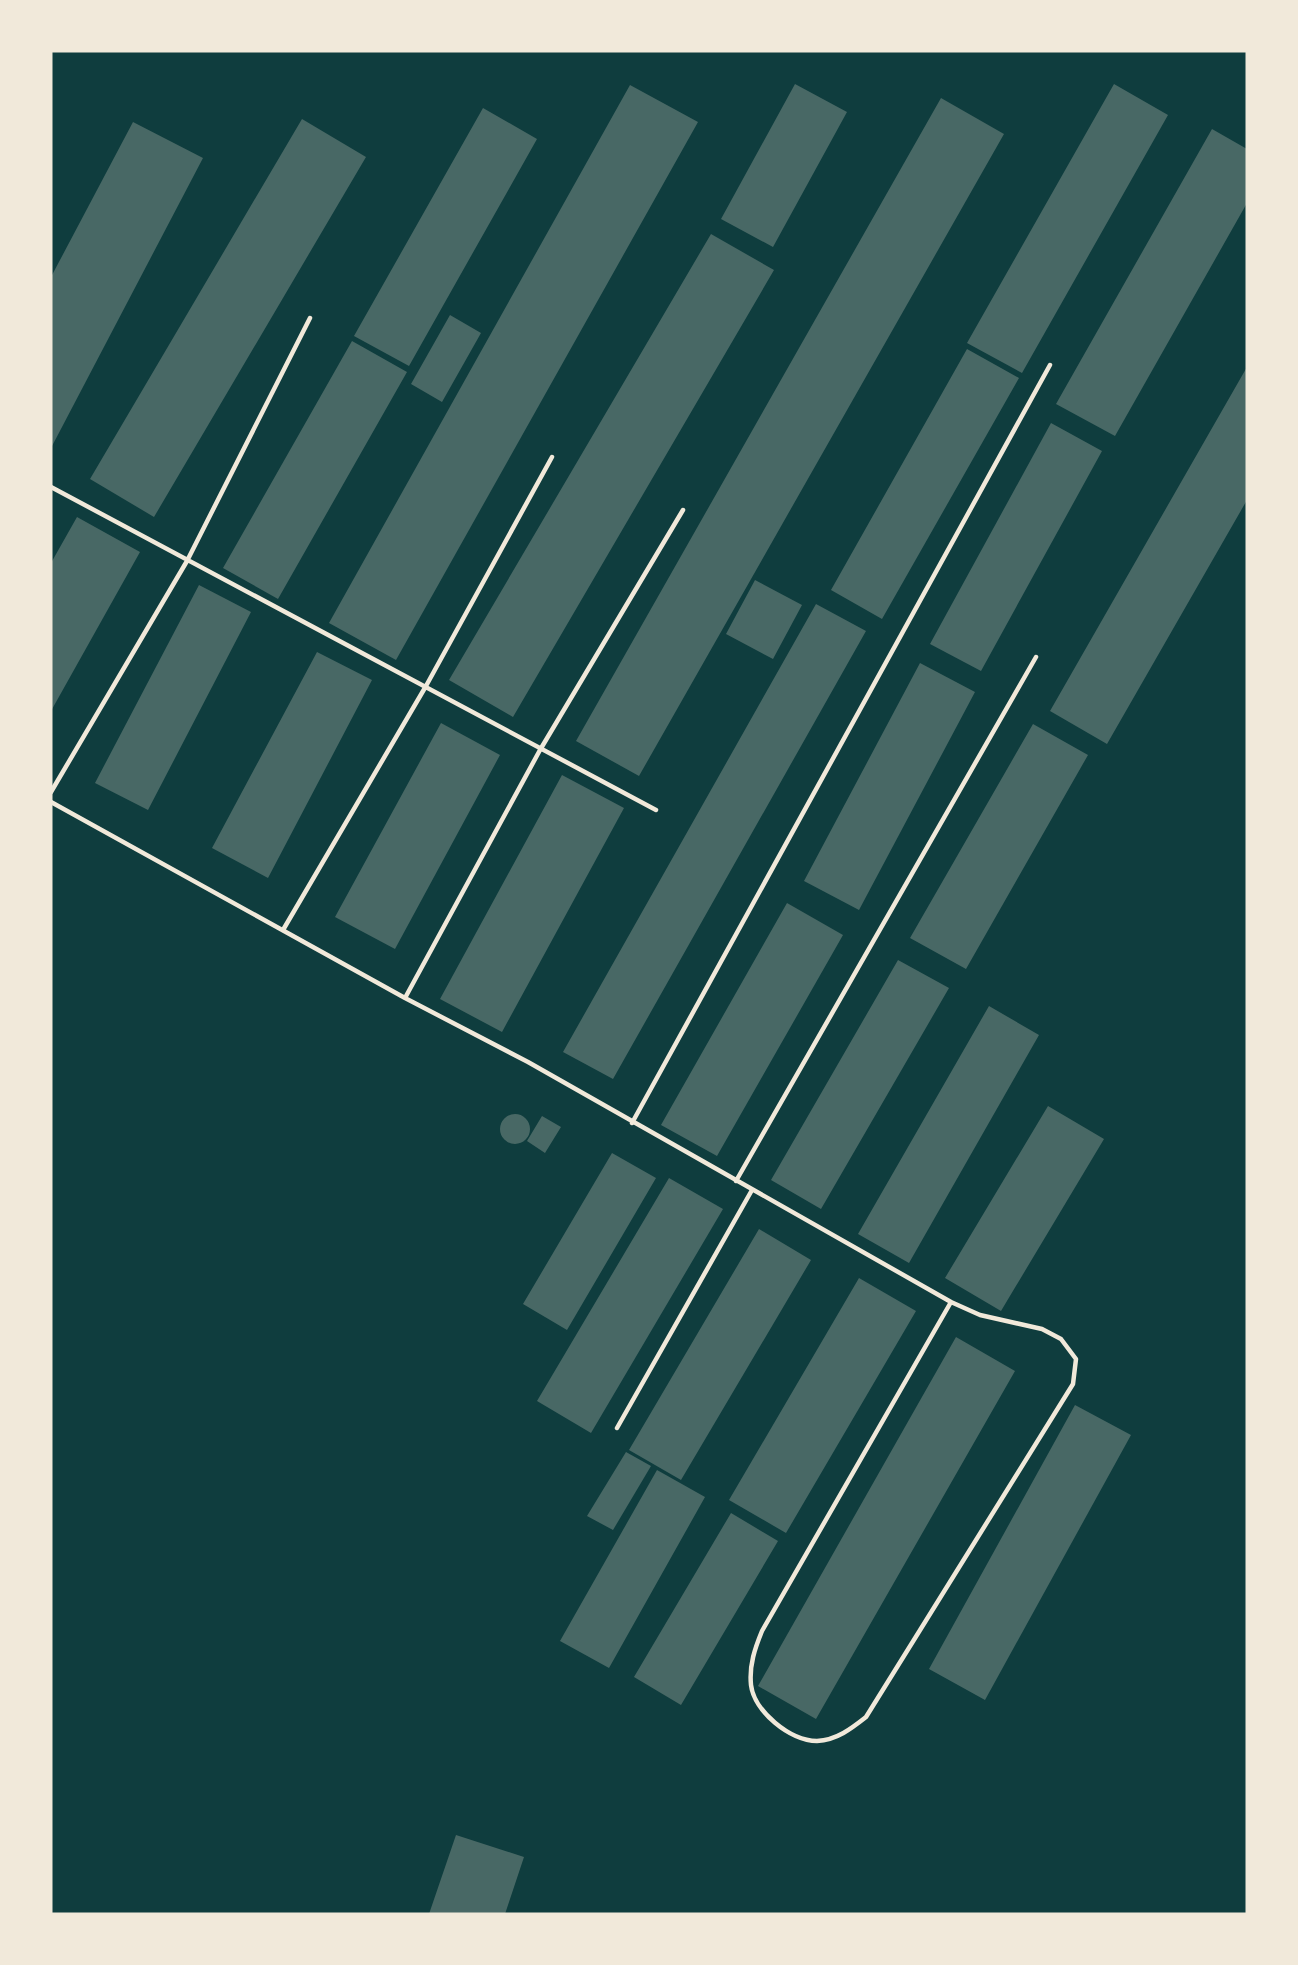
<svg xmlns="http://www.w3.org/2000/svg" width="1298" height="1965" font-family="Rubik,sans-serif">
<rect width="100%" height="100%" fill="#0f3d3e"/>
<path fill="#486865" d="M795,84L847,112L773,247L721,219Z
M1114,84L1168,115L1022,373L967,343Z
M630,85L698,122L396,660L329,623Z
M941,98L1004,134L639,776L576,741Z
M483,108L537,139L409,366L354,336Z
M302,119L366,157L154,517L90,479Z
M133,122L203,158L51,448V277Z
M1212,129L1247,149V203L1115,436L1056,404Z
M711,234L774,270L513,717L449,680Z
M450,315L481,333L442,402L411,384Z
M352,341L407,372L278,599L223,568Z
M967,349L1019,378L882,619L831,590Z
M1247,367V500L1107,744L1050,711Z
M1051,423L1102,451L981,671L930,644Z
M77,517L140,552L51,711V563Z
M755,580L802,605L773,659L726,634Z
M199,585L251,612L148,810L95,783Z
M816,604L866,631L613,1079L563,1052Z
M317,652L372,680L268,878L212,848Z
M920,663L975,692L859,910L804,881Z
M441,723L500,755L395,949L335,917Z
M1033,724L1088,755L966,969L910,938Z
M562,775L624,808L502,1032L440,999Z
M787,903L843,935L717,1156L661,1125Z
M898,960L949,988L821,1209L771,1180Z
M989,1006L1039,1035L909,1263L858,1234Z
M1048,1106L1104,1139L1001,1311L945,1278Z
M500 1129a15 15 0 1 1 30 0a15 15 0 1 1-30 0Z
M542,1116L561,1127L545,1153L527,1141Z
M612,1153L656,1178L567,1330L523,1304Z
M669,1178L723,1209L591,1433L537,1401Z
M759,1229L811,1260L681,1480L629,1450Z
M859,1278L916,1311L786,1533L729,1500Z
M956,1337L1015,1371L816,1719L758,1686Z
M1075,1405L1131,1435L985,1700L929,1669Z
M626,1452L651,1466L613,1530L587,1516Z
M657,1470L705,1497L609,1668L560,1641Z
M731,1513L778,1541L681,1705L634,1677Z
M456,1835L524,1857L505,1914H429Z"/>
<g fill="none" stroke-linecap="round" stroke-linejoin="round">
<path stroke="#f1e9da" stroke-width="4.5" d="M51,487L656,810
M51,792L187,561L310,318
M51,802L405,998L528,1062L951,1302L980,1315L1042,1329L1061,1339L1076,1359L1073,1384L866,1717C852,1728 837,1740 817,1741C790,1741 754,1711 751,1685C749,1665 755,1648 762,1631L951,1302
M283,930L426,686L552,457
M405,998L540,750L683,510
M632,1123L1050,365
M736,1181L1036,657
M617,1428L752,1190"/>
</g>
<rect width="1298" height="1965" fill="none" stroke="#f1e9da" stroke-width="105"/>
</svg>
